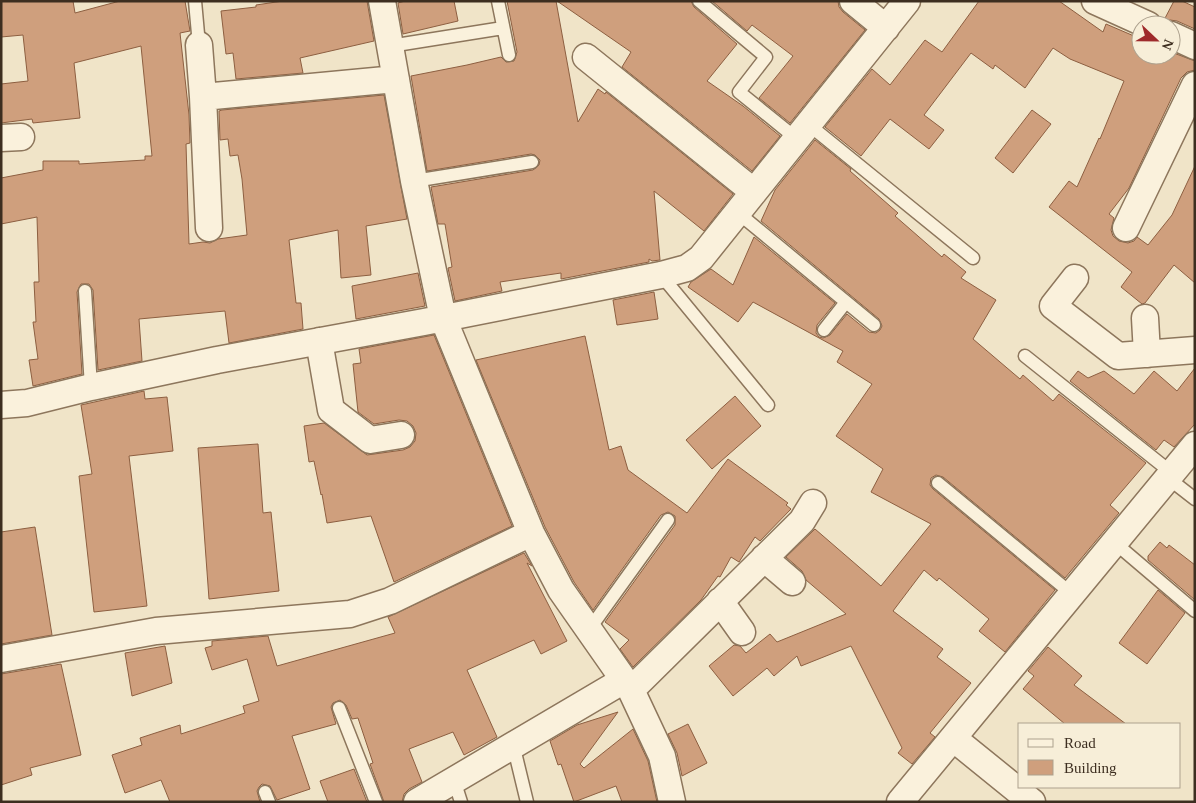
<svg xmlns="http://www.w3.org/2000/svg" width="1196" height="803" font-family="Georgia,serif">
<rect width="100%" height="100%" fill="#f0e4c8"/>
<path fill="#cf9f7d" stroke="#8d5f41" d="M1,1H73L75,13L120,1H185L190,31L180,33L189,115L190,143L186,144L189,244L203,242L210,243L218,239L247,235L242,179L238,155L230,156L228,139L220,140L219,111L222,110L384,95L407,219L366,226L371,275L341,278L338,230L289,240L296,303H301L303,329L229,343L225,311L139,319L142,361L98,370L93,290L89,284H81L77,292L82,374L33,386L29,360L38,359L33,322H36L34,282H39L37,217L1,224V178L43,170V161H79V164L145,160V156H152L141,46L74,63L80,118L33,123L32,119L1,123V84L28,81L23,35L1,37Z
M283,1H367L374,41L300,58L303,73L236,79L233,53L226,54L221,11L256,7V5Z
M405,1H454L458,21L403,34L398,3Z
M507,1H556L578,122L598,89L605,94L606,92L733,194L704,231L654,191L660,260L652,261L649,259V262L561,279V273L500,282L502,291L455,301L448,268L452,267L445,224H438L431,187L533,170L539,165L540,160L535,155L531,154L427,171L411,76L467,65L501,57L506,62L514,61L517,52Z
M557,1H691L694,7L737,44L707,81L743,106L780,136L752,171L622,67L631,52Z
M712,1H838L839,7L843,12L865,30L790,123L759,98L793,56L752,25L747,31Z
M979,1H1059L1103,32L1106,24L1141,39V55H1171V52L1195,61V70L1187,72L1181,78L1129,188L1109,214L1114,218L1111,230L1113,236L1119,241L1128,243L1134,241L1137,237L1148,245L1172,215L1195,166V283L1174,265L1145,303L1142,304L1121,287L1132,272L1049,207L1069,181L1077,187L1099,138L1100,139L1124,81L1070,59L1053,48L1025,88L995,65L993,69L971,53L924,115L944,130L929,149L890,119L861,156L825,127L872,69L890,85L925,40L942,52Z
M1174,1H1182L1195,7V29L1177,21L1170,20L1163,22Z
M1032,110L1051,124L1013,173L995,158Z
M815,140L851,169L850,171L898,213L895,216L942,257L944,254L966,272L961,278L996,300L973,339L1020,379L1023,375L1053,401L1059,394L1146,463L1110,505L1119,513L1065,578L943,477L936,475L931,478L930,485L933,489L1055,590L1005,652L979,631L989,619L939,578L937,581L924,570L893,611L943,649L937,657L971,683L930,733L935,737L912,764L898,753L902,748L851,646L801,666L797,656L774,676L767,668L733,696L709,666L734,645L740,646L746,653L770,634L777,642L846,614L806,580L802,571L786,557L815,529L881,586L931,524L871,492L883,469L836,436L872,384L837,362L843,351L753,302L738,322L688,287L691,282L711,269L733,285L754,237L835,303L817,325L816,333L819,337L823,338L830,335L847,314L869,332L876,333L880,330L882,326L879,319L761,221L775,190Z
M418,273L425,306L356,319L352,286Z
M654,292L658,319L617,325L613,300Z
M434,335L512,526L394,582L371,516L327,523L322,494L321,495L314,461L309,462L304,426L324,423L367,455L403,450L410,447L415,441L416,433L413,426L407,421L399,420L374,424L358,412L353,364L361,363L359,349Z
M585,336L609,450L621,446L628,470L687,513L728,459L788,503L786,505L791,509L760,541L755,537L739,562L731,557L720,577L718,576L701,600L633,667L620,649L629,640L605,622L675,525V516L668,512L661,515L593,610L574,582L545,527L476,360Z
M1195,368V424L1174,447L1164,440L1156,450L1070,381L1078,371L1088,378L1104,371L1134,394L1154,371L1177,391Z
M144,391L145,399L167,397L173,451L129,456L147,606L94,612L79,476L92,474L81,405Z
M735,396L761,426L712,469L686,440Z
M258,444L263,513L271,512L279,591L209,599L198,448Z
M35,527L52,635L1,644V532Z
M1160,542L1167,548L1169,545L1195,565V600L1148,560V556Z
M524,553L532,566L527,563L567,641L541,654L534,640L467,670L497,737L464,755L453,732L409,749L422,782L409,789L404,794L402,802H384L370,764L373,763L358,718L352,719L346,705L340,700L333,703L331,707L336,724L292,736L310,789L277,800L270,786L262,784L259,787L257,791L260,802H170L161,780L125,793L112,755L142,745L140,738L180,725L181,734L245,713L243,706L259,701L247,659L212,670L205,648L212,646V641L268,636L277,666L395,633L388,617Z
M1158,590L1185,613L1147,664L1119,643Z
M165,646L172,683L132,696L125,653Z
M1048,647L1082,676L1074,685L1126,724H1065L1023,689L1034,676L1028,671Z
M61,664L81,755L30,768L32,775L1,785V674Z
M618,712L580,764L584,768L633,729L648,761L657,802H622L616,786L574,802L561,764L558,765L550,741L577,725Z
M688,724L707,763L682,776L677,753L668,734Z
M354,769L367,802H328L320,781Z"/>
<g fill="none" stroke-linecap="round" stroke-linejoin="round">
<defs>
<path id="lane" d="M195,1L199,45
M498,1L509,55
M699,1L766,57L739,92L797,139
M390,46L503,28
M808,124L973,258
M414,181L532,162
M737,212L874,325
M661,275L768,405
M85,291L91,387
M824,330L846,302
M1025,356L1172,473
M1168,478L1195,499
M938,483L1072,594
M1115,543L1195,611
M588,631L668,520
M339,708L376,802
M513,744L527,802
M454,780L461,802
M265,792L269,802"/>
<path id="street" d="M382,1L414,181L443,318L531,533L561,590L631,690L662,756L672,802
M853,1L886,28
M1095,1L1148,25
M1171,35L1195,46
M199,45L203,97L209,228
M586,57L754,192
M203,97L396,79
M1,138L21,137
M1126,228L1195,85
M1075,278L1053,306L1118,356L1195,350
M1145,318L1147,354
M319,341L331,410L370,440L401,435
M1,405L27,403L91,387L217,360L424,322L661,275L687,268L701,258L907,1
M764,558L792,582
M720,601L742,632
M1,659L156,631L350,614L390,601L531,533
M631,690L802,521L813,503
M953,738L1032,802
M417,802L624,680
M900,802L1195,445"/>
</defs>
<use href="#lane" stroke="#8d765c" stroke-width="15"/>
<use href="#street" stroke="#8d765c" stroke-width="29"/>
<use href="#lane" stroke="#faf1dc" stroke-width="12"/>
<use href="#street" stroke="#faf1dc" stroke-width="26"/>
</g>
<rect width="1196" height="803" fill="none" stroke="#3d2e20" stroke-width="5"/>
<rect x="1018" y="723" width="162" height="65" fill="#f7eed8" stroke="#ada18e"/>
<rect x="1028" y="739" width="25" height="8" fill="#faf1dc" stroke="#ada18e"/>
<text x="1064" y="748" font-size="15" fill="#3d2e20">Road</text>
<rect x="1028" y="760" width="25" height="15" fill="#cf9f7d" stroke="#ada18e"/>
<text x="1064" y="773" font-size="15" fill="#3d2e20">Building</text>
<g transform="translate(1156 40) rotate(112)"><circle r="24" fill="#f7eed8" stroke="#ada18e"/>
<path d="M0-4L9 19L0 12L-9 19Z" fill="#9e2a2b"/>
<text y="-8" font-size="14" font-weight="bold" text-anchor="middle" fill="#3d2e20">N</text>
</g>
</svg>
